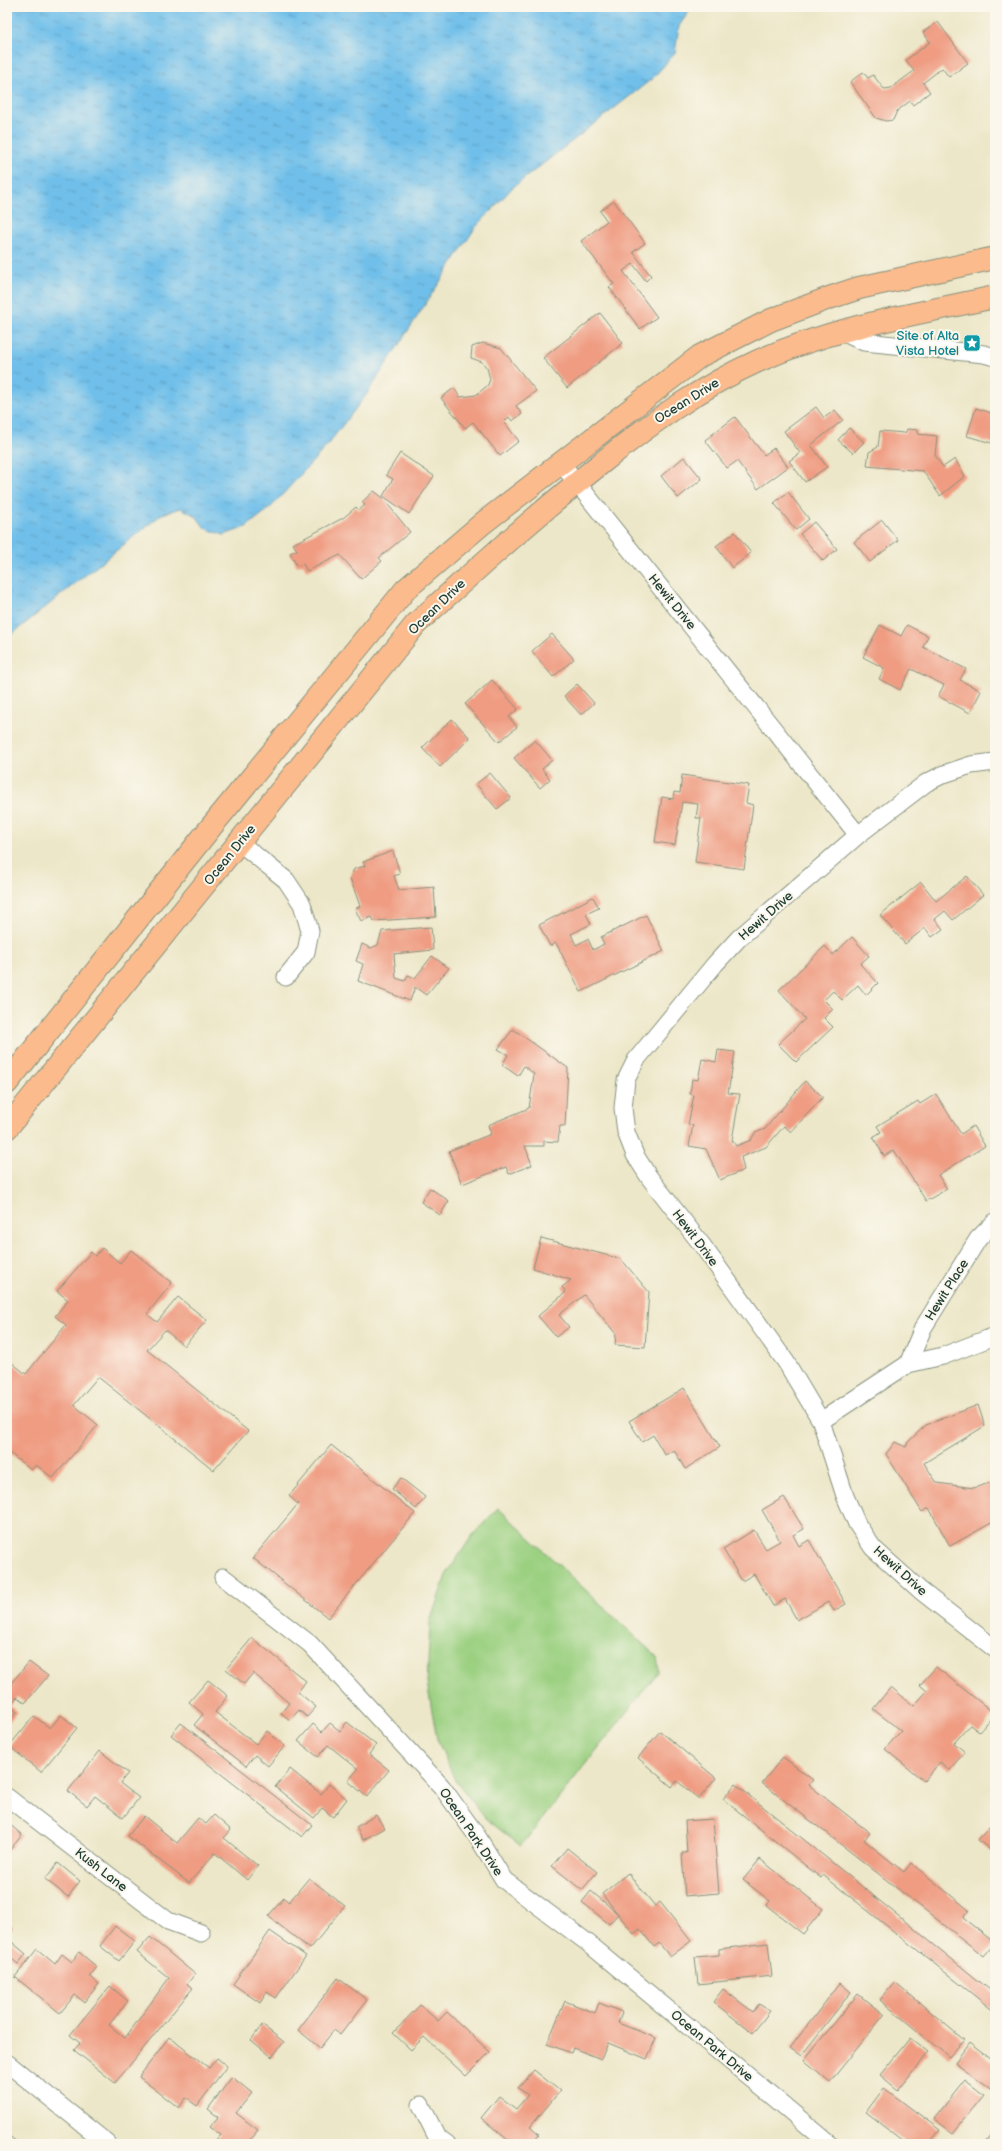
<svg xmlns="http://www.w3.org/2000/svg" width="1002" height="2151" font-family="'Balsamiq Sans',sans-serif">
<defs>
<pattern id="water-ripples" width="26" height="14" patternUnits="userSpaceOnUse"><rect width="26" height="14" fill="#6fbfea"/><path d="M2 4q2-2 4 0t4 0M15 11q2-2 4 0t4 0" fill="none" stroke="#5b9cbe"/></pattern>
</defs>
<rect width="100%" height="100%" fill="#fbf7ec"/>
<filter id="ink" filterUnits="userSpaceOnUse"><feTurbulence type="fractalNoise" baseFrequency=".025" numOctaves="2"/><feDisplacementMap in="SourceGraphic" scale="8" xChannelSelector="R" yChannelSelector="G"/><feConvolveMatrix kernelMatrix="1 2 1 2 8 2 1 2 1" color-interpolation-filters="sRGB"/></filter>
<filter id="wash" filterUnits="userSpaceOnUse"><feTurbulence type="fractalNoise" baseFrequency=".012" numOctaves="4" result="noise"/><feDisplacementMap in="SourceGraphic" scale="16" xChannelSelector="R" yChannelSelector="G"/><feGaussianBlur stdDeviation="0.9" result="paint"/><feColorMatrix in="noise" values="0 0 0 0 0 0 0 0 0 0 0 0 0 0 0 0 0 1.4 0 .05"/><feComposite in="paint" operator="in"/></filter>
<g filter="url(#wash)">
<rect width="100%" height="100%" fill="#ede7c9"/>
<path fill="#9bd081" stroke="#5d865a" d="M498,1508L657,1657L659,1671L521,1846L485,1818L454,1778L437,1739L427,1683L430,1622L446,1575L472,1536Z"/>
<path fill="url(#water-ripples)" stroke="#477e8f" d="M7,7H692L679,26L675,53L653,78L512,188L475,228L366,395L325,448L270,508L246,527L224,535L205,528L196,516L181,508L162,514L7,638Z"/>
<g id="blocks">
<path fill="#ef9c82" d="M938,22L968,63L949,77L942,68L923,83L930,92L913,105L910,101L897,111L893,120L886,121L876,118L850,82L863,72L868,78L873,75L884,89L891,88L914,71L906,60L930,42L923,32Z
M614,201L645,243L633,252L651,276L646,281L633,264L623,271L657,317L640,329L609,287L614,284L581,241L607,221L600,211Z
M600,313L623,343L567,388L543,358Z
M483,343L501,348L536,391L516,406L522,414L512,421L509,417L504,422L519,441L500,456L473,422L465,428L441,398L454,388L460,397L469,396L476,395L488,385L490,379L487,368L482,362L471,358L472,347Z
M816,407L824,418L835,410L843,420L811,445L827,467L805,482L789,461L800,453L784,431Z
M976,408L995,414V444L967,436Z
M735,417L764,455L774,448L788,467L758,489L737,461L727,468L705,440Z
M849,428L864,442L853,453L838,440Z
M907,429L918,430V434L937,436L935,455L943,467L955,459L965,476L940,496L923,471L867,466L869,452L878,447L880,431L905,433Z
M400,453L434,476L409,514L383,496L393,479L386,475Z
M684,457L702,479L678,498L661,476Z
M374,491L382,497L410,532L379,558L382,561L361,579L340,555L307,571L303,564L297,566L290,553L297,550L293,544L343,518L356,507L359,510L365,505L362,502Z
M788,492L809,519L796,530L774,503Z
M882,520L898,540L870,562L854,542Z
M814,522L837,549L823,561L800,534Z
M735,532L751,553L732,568L716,546Z
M880,625L901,636L907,625L928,636L923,647L966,669L960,680L981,691L970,713L938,696L944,685L911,669L900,690L879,679L884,668L863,657Z
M552,634L574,659L553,677L532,651Z
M992,668H995V687H994Z
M492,680L518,709L509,717L517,727L499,742L465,704Z
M577,684L594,703L581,715L564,696Z
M452,719L470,738L440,767L422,748Z
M535,740L552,760L542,769L550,779L540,788L514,758Z
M490,773L511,798L497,809L476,784Z
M682,775L749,785L746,803L753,805L744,869L695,862L701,818H696L698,804L682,802L675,845L655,842L662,797L673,799L674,792L680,793Z
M393,851L400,874L394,876L399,890L434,887L436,917L374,921L372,917L361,921L355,909L360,906L350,878L354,869L365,866L363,862Z
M967,876L983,895L953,920L945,911L935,919L943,929L932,937L925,928L905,944L880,915L921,882L936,901Z
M593,897L599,908L586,914L591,924L571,934L576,945L588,939L593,950L604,944L601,937L646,915L664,951L581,992L556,943L550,946L539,925Z
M431,927L433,950L394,954L396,978L405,981L408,975L415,978L432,956L449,968L426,995L415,987L410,1001L358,981L363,964L356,961L362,944L371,948L378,945L382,931Z
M852,937L869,956L860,964L878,983L866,995L858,985L842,1000L833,991L824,1000L833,1009L824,1018L833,1027L796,1062L778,1044L805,1019L779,990L825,946L833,955Z
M513,1029L568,1068L565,1126H560L558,1142L544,1141V1146H525L532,1165L509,1174L506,1167L462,1184L449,1151L491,1134L488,1125L529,1108L534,1074L524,1066L518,1076L502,1065L508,1055L498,1049Z
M718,1050L735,1052L728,1093L740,1094L732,1140L736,1146L751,1140L755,1133L765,1129L805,1081L823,1097L791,1132L784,1126L766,1147L741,1157L744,1170L720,1180L706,1149L689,1146L693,1125H688L694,1095L690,1094L692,1079L698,1080L702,1059L716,1062Z
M936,1094L961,1134L973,1126L985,1146L938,1175L947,1189L926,1201L894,1150L884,1156L873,1137L881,1132L877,1126L918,1101L920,1104Z
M430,1188L449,1201L440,1215L421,1202Z
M541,1238L621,1259L649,1292L645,1347L615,1345L616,1334L584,1295L559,1315L569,1327L556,1337L538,1316L566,1292L562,1287L571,1280L533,1268Z
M102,1248L120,1263L131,1250L172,1283L147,1314L157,1322L178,1297L207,1320L184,1346L165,1330L147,1350L248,1431L214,1470L98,1377L74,1405L98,1425L53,1478L36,1465L31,1470L7,1451V1359L26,1374L66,1325L55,1316L68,1300L57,1291L91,1252L95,1256Z
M684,1388L720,1447L685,1469L674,1450L665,1455L653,1435L642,1442L629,1421Z
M978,1405L985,1426L924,1463L937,1483L974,1488L995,1481V1521L950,1546L929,1508L922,1512L886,1454L895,1442L906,1447L908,1442L926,1425Z
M331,1445L415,1513L328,1618L253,1558L298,1504L289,1496Z
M401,1478L425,1497L416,1509L392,1489Z
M784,1497L804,1529L793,1535L799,1546L809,1540L846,1604L834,1611L828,1602L797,1620L785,1599L773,1606L754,1574L742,1581L723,1549L754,1530L766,1549L780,1541L762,1510Z
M252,1638L306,1681L298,1692L316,1707L307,1717L299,1710L290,1720L281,1713L289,1703L253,1673L244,1684L226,1669Z
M29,1662L48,1676L25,1703L17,1697L10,1706L17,1712L7,1724V1688Z
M936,1667L995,1714L979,1732L970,1725L954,1743L965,1752L949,1770L940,1762L924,1781L885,1749L901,1731L873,1709L891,1687L914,1706L927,1691L920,1685Z
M208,1680L228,1696L215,1712L256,1744L267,1731L285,1746L268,1766L255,1755L246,1766L194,1725L203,1714L189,1702Z
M61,1715L77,1728L41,1772L9,1746L34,1716L50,1728Z
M347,1722L376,1745L369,1754L389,1770L367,1797L348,1781L358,1769L328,1745L318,1757L298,1741L313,1724L322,1732L330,1723L340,1731Z
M181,1723L312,1825L302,1837L171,1735Z
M660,1731L716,1778L699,1799L677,1781L672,1787L638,1758Z
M100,1751L128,1773L120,1783L139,1798L123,1818L95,1796L87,1806L68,1791Z
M783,1757L813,1780L809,1785L870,1833L864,1840L904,1872L911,1863L969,1910L963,1918L995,1943L984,1956L762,1783Z
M290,1769L321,1794L329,1784L347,1799L333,1817L322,1808L314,1818L275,1787Z
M735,1784L995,1994V2012L823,1875L821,1878L723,1799Z
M214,1815L231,1830L224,1838L258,1866L247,1880L215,1853L189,1883L128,1836L144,1816L177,1843L198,1818L206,1824Z
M376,1815L384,1828L363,1840L356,1827Z
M713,1819L719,1893L685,1896L682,1853H687L685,1821Z
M7,1822L22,1835L9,1851L7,1849Z
M990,1826L995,1829V1854L978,1840Z
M567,1848L597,1872L582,1890L552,1866Z
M760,1859L823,1909L803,1934L766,1905L770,1901L743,1880Z
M58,1863L80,1881L68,1897L45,1879Z
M628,1873L655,1906L660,1902L691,1941L670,1957L659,1943L654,1947L640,1929L634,1934L602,1894Z
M309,1878L345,1906L310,1949L268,1916L284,1898L289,1902Z
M591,1891L618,1914L609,1924L582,1902Z
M7,1923L13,1928L7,1934Z
M115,1926L135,1941L119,1961L100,1946Z
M270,1931L306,1956L276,1998L267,1992L260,2003L233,1984Z
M150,1937L195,1974L187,1984L193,1988L115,2083L74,2050L80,2043L70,2035L110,1986L128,2001L109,2025L125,2038L169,1978L137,1952Z
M7,1938L26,1954L18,1964L7,1955Z
M768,1943L772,1976L698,1984L695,1957L719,1955V1949Z
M37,1949L55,1964L62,1954L72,1962L79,1952L97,1967L90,1976L99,1984L84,2002L75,1995L60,2013L15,1977Z
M338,1978L367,2000L340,2035L334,2030L320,2048L298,2030Z
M895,1982L964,2040L949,2057L880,2000Z
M840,1983L851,1992L801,2056L790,2048Z
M723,1989L753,2012L759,2004L770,2011L753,2033L713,2002Z
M858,1994L884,2015L830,2082L804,2060Z
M565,2001L595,2013L599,2003L622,2012L618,2023L656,2038L647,2059L608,2043L601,2059L573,2048L571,2053L547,2044Z
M420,2005L438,2021L447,2012L490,2052L466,2076L424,2037L411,2050L393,2033Z
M262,2025L284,2042L272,2057L251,2040Z
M169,2037L209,2068L217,2058L227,2066L197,2106L186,2098L179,2108L139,2077Z
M910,2038L928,2052L898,2090L880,2075Z
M969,2043L995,2063L993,2090L955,2062Z
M534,2070L560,2091L530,2127L539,2135L532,2144H513L481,2118L499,2096L516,2109L528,2095L518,2088Z
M232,2077L252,2093L236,2113L258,2130L246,2144H213L221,2135L210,2127L218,2117L208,2109Z
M965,2080L984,2095L953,2133L934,2119Z
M884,2088L940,2130L929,2144H908L866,2112Z
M995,2129V2144H985L984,2143Z
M7,2134L19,2144H7Z"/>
</g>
</g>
<g filter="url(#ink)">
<use href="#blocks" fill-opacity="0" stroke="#86927e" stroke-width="1"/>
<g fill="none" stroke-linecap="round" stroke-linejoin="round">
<defs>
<path id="minor" d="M840,331L864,342L984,354L995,357
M561,463L858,835
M995,762L971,765L944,774L926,783L858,835L739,938L715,964L636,1060L626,1080L623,1108L626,1132L635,1155L649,1177L702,1245L786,1362L821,1421L845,1496L857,1524L873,1548L921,1591L995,1649
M240,843L286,880L302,904L310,931L306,952L286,977
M908,1364L923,1328L978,1239L995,1222
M821,1421L908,1364L943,1356L995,1336
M223,1577L310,1644L442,1787L477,1836L504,1880L588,1943L830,2144
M7,1797L168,1921L201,1933
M7,2063L108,2144
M421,2105L437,2137L447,2144"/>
<path id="primary" d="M7,1083L211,827L406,589L483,523L700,356L771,320L829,298L859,288L995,258
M7,1128L416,624C476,569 535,516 599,465C648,425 700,387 758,361C833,327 915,314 995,297"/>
</defs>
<use href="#minor" stroke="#86927e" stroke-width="19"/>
<use href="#primary" stroke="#86927e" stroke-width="24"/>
<use href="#minor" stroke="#fff" stroke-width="17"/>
<use href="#primary" stroke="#fbbb8d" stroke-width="22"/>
</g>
</g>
<defs>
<symbol id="sight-square" viewBox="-11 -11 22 22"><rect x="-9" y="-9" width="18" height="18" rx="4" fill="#0f9aa8" stroke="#fbf7ec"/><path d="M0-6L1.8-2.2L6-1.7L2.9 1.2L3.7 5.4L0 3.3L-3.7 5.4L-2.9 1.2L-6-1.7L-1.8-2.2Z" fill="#fff"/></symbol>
</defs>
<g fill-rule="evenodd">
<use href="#sight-square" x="962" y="333" width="20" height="20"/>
</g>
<g text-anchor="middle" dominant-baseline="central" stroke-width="4" stroke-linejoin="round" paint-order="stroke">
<g font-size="13" fill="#0d838f" stroke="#fbf7ec" text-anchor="end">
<text x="959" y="336">Site of Alta<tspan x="959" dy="15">Vista Hotel</tspan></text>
</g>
<g font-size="13" fill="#1f3d34" stroke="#fbf7ec">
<text transform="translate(687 401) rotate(-32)">Ocean Drive</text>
<text transform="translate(672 602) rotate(51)">Hewit Drive</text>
<text transform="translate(437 607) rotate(-44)">Ocean Drive</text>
<text transform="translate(230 855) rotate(-51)">Ocean Drive</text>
<text transform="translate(766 916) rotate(-41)">Hewit Drive</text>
<text transform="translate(695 1238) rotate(53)">Hewit Drive</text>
<text transform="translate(947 1290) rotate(-58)">Hewit Place</text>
<text transform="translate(900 1571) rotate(42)">Hewit Drive</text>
<text transform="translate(471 1832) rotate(56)">Ocean Park Drive</text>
<text transform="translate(101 1870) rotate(38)">Kush Lane</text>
<text transform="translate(712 2046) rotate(40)">Ocean Park Drive</text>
</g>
</g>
<rect width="1002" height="2151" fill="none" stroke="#fbf7ec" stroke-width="24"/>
</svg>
